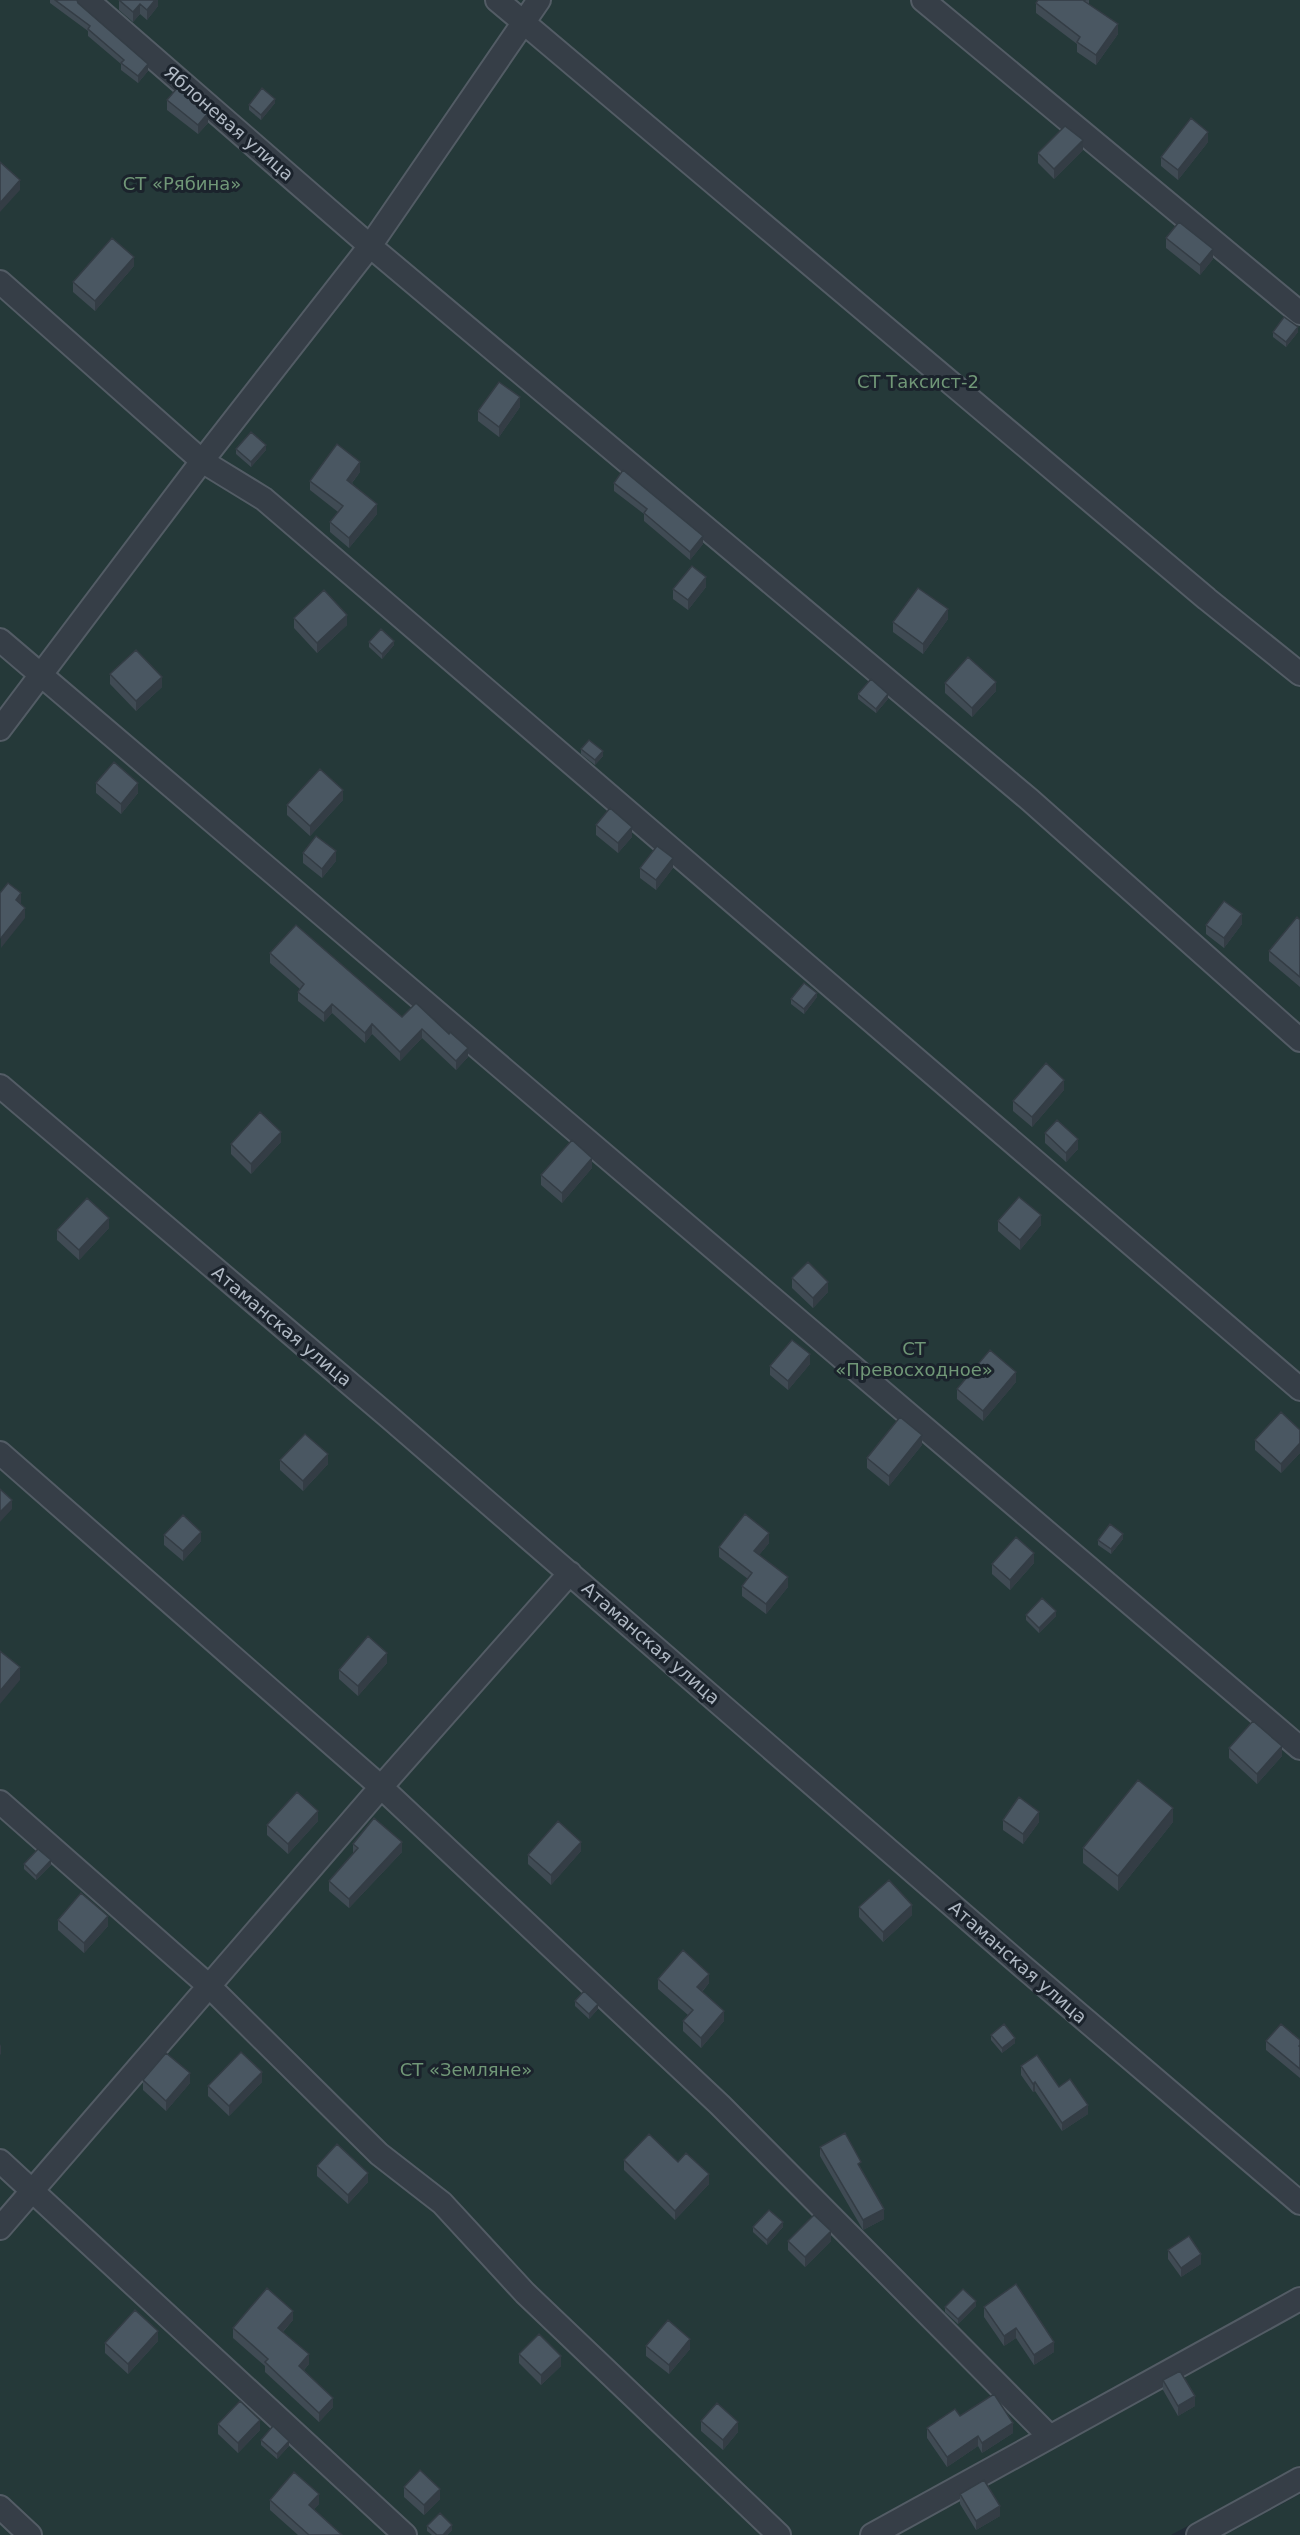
<svg xmlns="http://www.w3.org/2000/svg" width="1300" height="2535" font-family="'DejaVu Sans',sans-serif">
<rect width="100%" height="100%" fill="#222c37"/>
<path fill="#253939" d="M0,0H1300V2466L1171,2535H0Z
M1300,2494V2535H1225Z"/>
<g fill="none" stroke-linecap="round" stroke-linejoin="round">
<defs>
<path id="minor" d="M87,0L370,246L1030,800L1300,1040
M497,0L1207,599L1300,674
M923,0L1300,313
M0,282L202,461L264,499L1300,1389
M0,640L1300,1748
M0,729L202,461L370,246L539,0
M0,1086L389,1417L1021,1965L1300,2203
M0,1453L381,1787L720,2105L1049,2436
M0,1802L209,1986L379,2154L442,2203L525,2293L779,2535
M0,2161L405,2535
M0,2228L381,1787L570,1573
M0,2507L30,2535
M872,2535L1300,2299
M1198,2535L1300,2479"/>
</defs>
<use href="#minor" stroke="#535c65" stroke-width="26"/>
<use href="#minor" stroke="#363e47" stroke-width="22"/>
</g>
<path fill="#404b54" d="M50,0H77L78,3L148,71L138,83L121,70V64L88,36V31L50,3Z
M119,0H158V6L147,20L140,14L133,22L119,10Z
M1089,0V5L1118,34L1096,65L1077,52V44L1036,13V3Z
M167,100L208,123L198,134L167,110Z
M275,103L261,120L249,110V105Z
M1208,142L1178,180L1161,166V157Z
M1083,150L1054,179L1038,163V153Z
M1166,238L1213,259L1200,275L1166,248Z
M134,266L95,311L73,292V282Z
M1273,332H1298L1286,347L1273,337Z
M520,407L499,437L478,421V411Z
M236,449L266,450L251,467L236,454Z
M360,472L352,483L377,514L349,548L330,532V522L338,512L310,490V481Z
M614,483L703,544L690,560L644,521V514L614,491Z
M706,587L688,610L673,599V589Z
M294,618L347,625L317,653L294,628Z
M948,619L923,654L893,632V622Z
M369,642L394,645L382,659L369,647Z
M110,674L162,687L136,711L110,684Z
M945,683L996,691L972,717L945,693Z
M858,694L888,699L876,713L858,699Z
M581,749L603,756L595,765L581,754Z
M96,783L138,793L121,814L96,793Z
M343,800L310,836L287,815V805Z
M596,825L632,837L618,853L596,835Z
M303,853L336,861L322,878L303,863Z
M640,868H673L656,890L640,878Z
M1300,920V987L1269,961V951Z
M1242,924L1224,948L1206,934V925Z
M270,953L402,1017L468,1057L456,1070L422,1038L400,1061L372,1034L365,1043L332,1013L324,1022L298,1001V992L300,989L270,963Z
M817,997L804,1014L791,1004V999Z
M1064,1090L1032,1127L1013,1111V1101Z
M1045,1133L1078,1149L1066,1162L1045,1143Z
M281,1142L251,1174L231,1154V1144Z
M592,1168L562,1203L541,1185V1175Z
M998,1221L1041,1225L1020,1250L998,1231Z
M109,1228L79,1260L57,1240V1230Z
M792,1278L828,1292L813,1308L792,1288Z
M810,1364L788,1390L770,1375V1366Z
M1016,1382L983,1421L957,1399V1389Z
M1300,1430V1453L1281,1473L1255,1450V1440Z
M922,1445L889,1486L867,1468V1458Z
M280,1460L328,1464L303,1491L280,1470Z
M164,1535L201,1541L183,1561L164,1545Z
M1123,1539L1111,1554L1098,1545V1540Z
M769,1543L759,1555L788,1587L766,1614L742,1596V1586L748,1579L719,1557V1547Z
M1034,1563L1010,1590L992,1574V1564Z
M1026,1615L1056,1616L1039,1633L1026,1620Z
M387,1663L358,1696L339,1679V1670Z
M1229,1748L1282,1756L1257,1784L1229,1758Z
M1003,1820L1039,1822L1023,1844L1003,1830Z
M318,1821L288,1854L267,1835V1825Z
M1173,1822L1118,1891L1083,1863V1848Z
M353,1844L402,1852L349,1908L329,1891V1881L353,1854Z
M581,1851L551,1885L528,1864V1855Z
M24,1864L51,1865L36,1880L24,1869Z
M859,1907L912,1915L883,1942L859,1917Z
M58,1920L108,1926L84,1953L58,1930Z
M658,1979L709,1983L702,1992L724,2021L701,2048L683,2031V2021L688,2015L658,1989Z
M575,2001L598,2009L589,2019L575,2006Z
M991,2035L1015,2043L1002,2053L991,2040Z
M1300,2040V2078L1266,2050V2041Z
M1021,2066L1088,2114L1062,2131L1035,2091L1033,2092L1021,2075Z
M143,2080L190,2083L166,2111L143,2090Z
M262,2082L229,2116L208,2096V2086Z
M820,2147L861,2169L884,2219L863,2230L820,2156Z
M624,2160L678,2162L709,2184L675,2220L624,2170Z
M317,2166L368,2182L348,2204L317,2176Z
M753,2227H783L767,2245L753,2232Z
M788,2241H831L805,2267L788,2250Z
M1168,2250L1201,2264L1181,2277L1168,2259Z
M976,2306L958,2324L945,2312V2307Z
M984,2307L1054,2352L1034,2365L1016,2338L1004,2346L984,2317Z
M293,2320L283,2332L309,2364L304,2370L333,2407L319,2422L265,2372V2366L233,2338V2328Z
M158,2341L128,2374L105,2353V2343Z
M646,2346L690,2349L669,2374L646,2356Z
M519,2354L561,2366L541,2385L519,2363Z
M1163,2380L1195,2406L1178,2416L1163,2390Z
M960,2416L1013,2433L982,2453L978,2446L947,2467L927,2438V2428Z
M701,2421L738,2432L723,2450L701,2431Z
M218,2424L260,2430L238,2453L218,2434Z
M261,2440L289,2446L277,2459L261,2445Z
M404,2487L440,2499L424,2515L404,2497Z
M960,2494L1000,2516L976,2530L960,2504Z
M270,2500L319,2504L314,2509L342,2535H298L270,2510Z
M427,2526L452,2530L447,2535H432L427,2531Z"/>
<path fill="#343d45" d="M155,0H158V6L147,20V10Z
M140,4V14L133,22V12Z
M1118,24V34L1096,65V55Z
M148,64V71L138,83V76Z
M275,99V103L261,120V115Z
M208,113V123L198,134V125Z
M1208,132V142L1178,180V170Z
M1083,140V150L1054,179V169Z
M20,180V190L0,212V203Z
M1213,249V259L1200,275V265Z
M134,257V266L95,311V301Z
M1298,327V332L1286,347V342Z
M520,397V407L499,437V427Z
M266,445V450L251,467V462Z
M360,462V472L347,489V480Z
M377,504V514L349,548V538Z
M703,536V544L690,560V552Z
M706,577V587L688,610V600Z
M948,609V619L923,654V644Z
M347,615V625L317,653V643Z
M394,641V645L382,659V654Z
M162,677V687L136,711V701Z
M996,682V691L972,717V708Z
M888,694V699L876,713V709Z
M603,751V756L595,765V760Z
M138,783V793L121,814V804Z
M343,790V800L310,836V826Z
M632,827V837L618,853V843Z
M336,851V861L322,878V869Z
M673,858V868L656,890V880Z
M21,893V903L16,910V900Z
M25,908V918L1,948V938Z
M1242,914V924L1224,948V938Z
M817,993V997L804,1014V1009Z
M332,1004V1013L324,1022V1013Z
M372,1024V1034L365,1043V1033Z
M422,1029V1038L400,1061V1052Z
M468,1048V1057L456,1070V1061Z
M1064,1080V1090L1032,1127V1117Z
M281,1132V1142L251,1174V1164Z
M1078,1139V1149L1066,1162V1153Z
M592,1158V1168L562,1203V1193Z
M1041,1215V1225L1020,1250V1240Z
M109,1218V1228L79,1260V1250Z
M828,1282V1292L813,1308V1298Z
M810,1354V1364L788,1390V1381Z
M1016,1372V1382L983,1421V1411Z
M922,1435V1445L889,1486V1476Z
M1300,1443V1453L1281,1473V1464Z
M328,1454V1464L303,1491V1481Z
M12,1500V1509L0,1522V1512Z
M201,1532V1541L183,1561V1551Z
M769,1533V1543L754,1561V1551Z
M1123,1534V1539L1111,1554V1549Z
M1034,1553V1563L1010,1590V1580Z
M788,1577V1587L766,1614V1604Z
M1056,1611V1616L1039,1633V1628Z
M387,1653V1663L358,1696V1686Z
M20,1667V1680L0,1704V1691Z
M1282,1746V1756L1257,1784V1774Z
M1173,1808V1822L1118,1891V1876Z
M318,1811V1821L288,1854V1844Z
M1039,1812V1822L1023,1844V1834Z
M402,1842V1852L349,1908V1899Z
M581,1842V1851L551,1885V1875Z
M51,1860V1865L36,1880V1876Z
M912,1905V1915L883,1942V1932Z
M108,1916V1926L84,1953V1943Z
M709,1974V1983L697,1997V1987Z
M598,2004V2009L589,2019V2014Z
M724,2011V2021L701,2048V2038Z
M1015,2038V2043L1002,2053V2048Z
M1,2044V2054L0,2055V2046Z
M262,2072V2082L229,2116V2106Z
M190,2073V2083L166,2111V2101Z
M1035,2082V2091L1033,2092V2084Z
M1088,2105V2114L1062,2131V2123Z
M368,2173V2182L348,2204V2195Z
M709,2174V2184L675,2220V2211Z
M884,2209V2219L863,2230V2220Z
M783,2222V2227L767,2245V2240Z
M831,2231V2241L805,2267V2257Z
M1201,2254V2264L1181,2277V2268Z
M976,2301V2306L958,2324V2319Z
M293,2311V2320L278,2337V2328Z
M1016,2328V2338L1004,2346V2336Z
M158,2331V2341L128,2374V2364Z
M690,2339V2349L669,2374V2365Z
M1054,2342V2352L1034,2365V2355Z
M309,2354V2364L299,2375V2366Z
M561,2356V2366L541,2385V2375Z
M1195,2396V2406L1178,2416V2406Z
M333,2398V2407L319,2422V2413Z
M260,2420V2430L238,2453V2443Z
M738,2422V2432L723,2450V2440Z
M1013,2423V2433L982,2453V2443Z
M978,2436V2446L947,2467V2457Z
M289,2441V2446L277,2459V2454Z
M440,2489V2499L424,2515V2505Z
M319,2494V2504L309,2515V2505Z
M1000,2506V2516L976,2530V2521Z
M452,2525V2530L447,2535H443Z"/>
<path fill="#4a5762" stroke="#343d45" stroke-width="1.5" d="M55,0H77L78,3L148,64L138,76L121,63L124,60L88,29L90,26Z
M119,0H155L147,10L140,4L133,12Z
M1038,0H1085L1084,1L1118,24L1096,55L1077,42L1080,37L1036,3Z
M178,87L208,113L198,125L167,100Z
M262,88L275,99L261,115L249,105Z
M1191,118L1208,132L1178,170L1161,157Z
M1065,126L1083,140L1054,169L1038,153Z
M0,162L20,180L0,203Z
M1179,222L1213,249L1200,265L1166,238Z
M112,238L134,257L95,301L73,282Z
M1284,317L1298,327L1286,342L1273,332Z
M499,382L520,397L499,427L478,411Z
M251,432L266,445L251,462L236,449Z
M337,444L360,462L347,480L377,504L349,538L330,522L343,506L310,481Z
M623,470L703,536L690,552L644,513L647,509L614,483Z
M692,566L706,577L688,600L673,589Z
M918,588L948,609L923,644L893,622Z
M324,590L347,615L317,643L294,618Z
M381,629L394,641L382,654L369,642Z
M136,650L162,677L136,701L110,674Z
M968,657L996,682L972,708L945,683Z
M871,679L888,694L876,709L858,694Z
M589,740L603,751L595,760L581,749Z
M114,762L138,783L121,804L96,783Z
M320,769L343,790L310,826L287,805Z
M610,808L632,827L618,843L596,825Z
M316,836L336,851L322,869L303,853Z
M657,846L673,858L656,880L640,868Z
M8,883L21,893L16,900L25,908L1,938L0,937V893Z
M1224,901L1242,914L1224,938L1206,925Z
M1297,917L1300,920V977L1269,951Z
M296,925L402,1017L416,1003L449,1034L450,1032L468,1048L456,1061L422,1029L400,1052L372,1024L365,1033L332,1004L324,1013L298,992L304,984L270,953Z
M804,983L817,993L804,1009L791,999Z
M1046,1063L1064,1080L1032,1117L1013,1101Z
M260,1112L281,1132L251,1164L231,1144Z
M1057,1120L1078,1139L1066,1153L1045,1133Z
M572,1140L592,1158L562,1193L541,1175Z
M1019,1197L1041,1215L1020,1240L998,1221Z
M87,1198L109,1218L79,1250L57,1230Z
M808,1262L828,1282L813,1298L792,1278Z
M792,1340L810,1354L788,1381L770,1366Z
M990,1350L1016,1372L983,1411L957,1389Z
M1281,1412L1300,1430V1443L1281,1464L1255,1440Z
M900,1417L922,1435L889,1476L867,1458Z
M305,1434L328,1454L303,1481L280,1460Z
M0,1489L12,1500L0,1512Z
M745,1514L769,1533L754,1551L788,1577L766,1604L742,1586L752,1573L719,1547Z
M183,1515L201,1532L183,1551L164,1535Z
M1110,1524L1123,1534L1111,1549L1098,1540Z
M1016,1537L1034,1553L1010,1580L992,1564Z
M1042,1598L1056,1611L1039,1628L1026,1615Z
M368,1636L387,1653L358,1686L339,1670Z
M0,1651L20,1667L0,1691Z
M1253,1721L1282,1746L1257,1774L1229,1748Z
M1138,1780L1173,1808L1118,1876L1083,1848Z
M297,1792L318,1811L288,1844L267,1825Z
M1019,1797L1039,1812L1023,1834L1003,1820Z
M374,1818L402,1842L349,1899L329,1881L358,1848L353,1844Z
M558,1821L581,1842L551,1875L528,1855Z
M38,1849L51,1860L36,1876L24,1864Z
M889,1880L912,1905L883,1932L859,1907Z
M81,1893L108,1916L84,1943L58,1920Z
M683,1950L709,1974L697,1987L724,2011L701,2038L683,2021L693,2010L658,1979Z
M584,1991L598,2004L589,2014L575,2001Z
M1004,2024L1015,2038L1002,2048L991,2035Z
M1281,2024L1300,2040V2045L1299,2046L1300,2047V2069L1266,2041Z
M241,2052L262,2072L229,2106L208,2086Z
M166,2053L190,2073L166,2101L143,2080Z
M1037,2055L1059,2087L1070,2079L1088,2105L1062,2123L1035,2082L1033,2084L1021,2066Z
M845,2133L861,2162L858,2164L884,2209L863,2220L820,2147Z
M649,2134L678,2162L686,2153L709,2174L675,2211L624,2160Z
M337,2144L368,2173L348,2195L317,2166Z
M769,2210L783,2222L767,2240L753,2227Z
M814,2215L831,2231L805,2257L788,2241Z
M1189,2236L1201,2254L1181,2268L1168,2250Z
M1016,2284L1054,2342L1034,2355L1016,2328L1004,2336L984,2307Z
M267,2288L293,2311L278,2328L309,2354L299,2366L333,2398L319,2413L265,2362L268,2359L233,2328Z
M963,2289L976,2301L958,2319L945,2307Z
M135,2310L158,2331L128,2364L105,2343Z
M668,2320L690,2339L669,2365L646,2346Z
M539,2334L561,2356L541,2375L519,2354Z
M1180,2371L1195,2396L1178,2406L1163,2380Z
M994,2394L1013,2423L982,2443L978,2436L947,2457L927,2428L955,2409L960,2416Z
M240,2401L260,2420L238,2443L218,2424Z
M717,2403L738,2422L723,2440L701,2421Z
M273,2426L289,2441L277,2454L261,2440Z
M420,2470L440,2489L424,2505L404,2487Z
M294,2472L319,2494L309,2505L342,2535H309L270,2500Z
M984,2480L1000,2506L976,2521L960,2494Z
M440,2513L452,2525L443,2535H437L427,2526Z"/>
<g text-anchor="middle" dominant-baseline="central" stroke-width="6" stroke-linejoin="round" paint-order="stroke">
<g font-size="18" fill="#b0b9c4" stroke="#1b232c">
<text transform="translate(229 123) rotate(41)">Яблоневая улица</text>
<text transform="translate(282 1326) rotate(40)">Атаманская улица</text>
<text transform="translate(651 1643) rotate(41)">Атаманская улица</text>
<text transform="translate(1018 1962) rotate(41)">Атаманская улица</text>
</g>
<g font-size="18" fill="#709777" stroke="#1b232c">
<text x="182" y="183">СТ «Рябина»</text>
<text x="918" y="381">СТ Таксист-2</text>
<text x="914" y="1348">СТ<tspan x="914" dy="21">«Превосходное»</tspan></text>
<text x="466" y="2069">СТ «Земляне»</text>
</g>
</g>
</svg>
